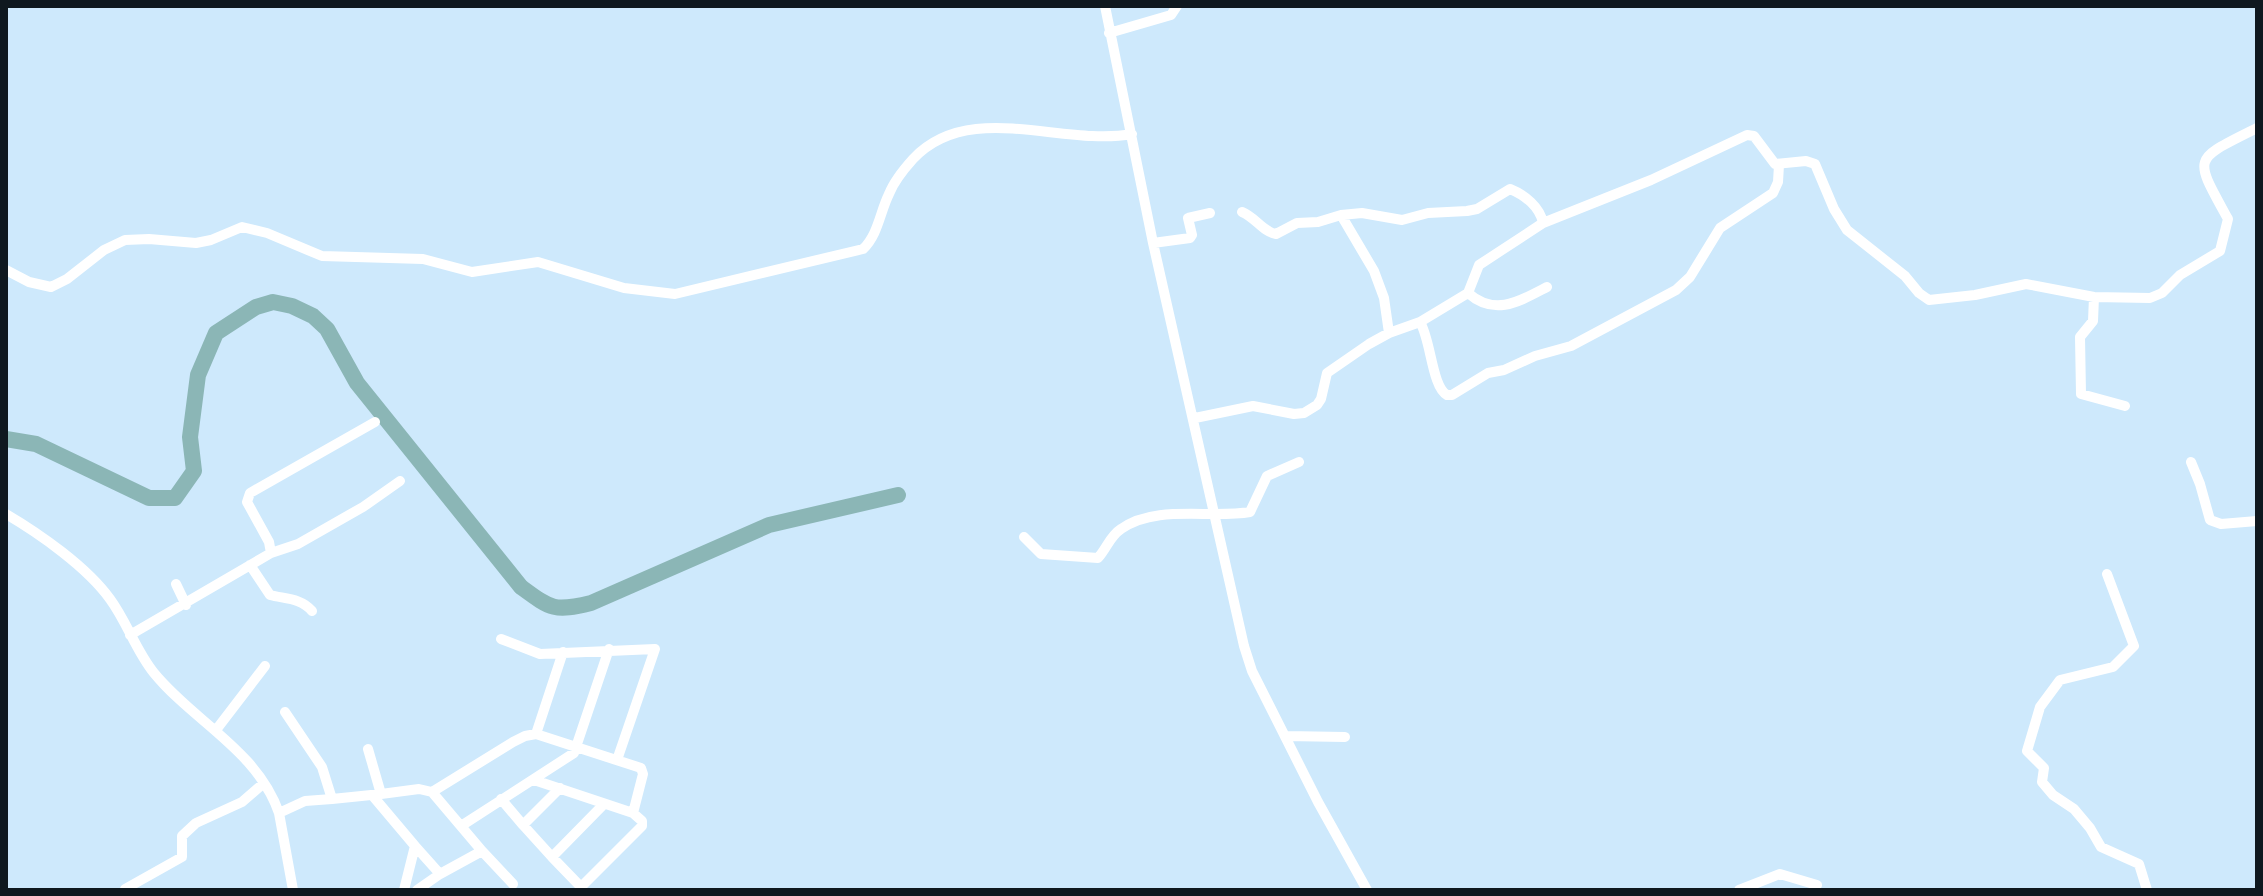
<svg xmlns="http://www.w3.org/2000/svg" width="2263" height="896" font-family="Lato,sans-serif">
<rect width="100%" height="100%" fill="#cee9fc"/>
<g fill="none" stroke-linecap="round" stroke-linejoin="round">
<path stroke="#8bb6b6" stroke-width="16" d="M6,439L36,444L149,498H175L194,471L190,437L198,375L216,333L256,307L273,302L292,306L313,316L327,329L357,383L521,587C551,609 554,612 591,603L769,525L898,495"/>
<path stroke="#fff" stroke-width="10" d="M1105,6L1153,243L1244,646L1252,671L1318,802L1367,890
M1109,33L1171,15L1177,6
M1242,212C1255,217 1263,232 1276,234L1297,223L1318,222L1341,215
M1153,243L1190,238L1192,235L1188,218L1210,213
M6,270L29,282L51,287L67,279L104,250L125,240L149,239L196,243L211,240L242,227L267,233L322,256L423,259L472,272L538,262L624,288L675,294L863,249C878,235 880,212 889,194C894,181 904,169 913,159C969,99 1062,147 1132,134
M1468,293C1495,317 1520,301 1547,287
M2094,297L2093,321L2080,337L2081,394L2125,406
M1420,322C1431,340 1432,387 1447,395H1452L1488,373L1504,370L1535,356L1571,346L1676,290L1690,277L1720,228L1773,193L1778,182L1779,165
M1389,333L1384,298L1374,271L1341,215L1362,213L1402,220L1428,213L1467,211L1477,209L1510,189C1525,195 1540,207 1543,223
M1195,418L1253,406L1294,414L1304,413L1317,405L1321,399L1327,373L1369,344L1389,333L1420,322L1468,293L1479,265L1543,223L1651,180L1747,135L1754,136L1775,164L1806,161L1815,164L1834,209L1847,230L1905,276L1919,293L1929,300L1975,295L2026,284L2094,297L2150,298L2162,293L2180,275L2220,251L2228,219C2193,155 2192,161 2257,128
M2191,462L2200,484L2210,520L2221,524L2257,521
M6,514C40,534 87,567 110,599C127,622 136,651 154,673C194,722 257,750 279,813L293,890
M1024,537L1041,554L1098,558C1107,548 1110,536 1121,529C1156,504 1210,519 1250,512L1267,476L1299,462
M271,553L298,544L363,507L400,481
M250,565L270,595C285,599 301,598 312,611
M2107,574L2134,646L2113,667L2060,680L2040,707L2027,751L2044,768L2042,782L2053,795L2074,809L2090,828L2101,847L2139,864L2147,890
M176,584L186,605
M130,635L271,553L269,542L247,502L250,493L375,422
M501,639L540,654L655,649L617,760
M216,730L265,666
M1286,736L1345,737
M534,780L633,813L643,774L641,768L536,734
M432,792L513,742L525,736L536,734L563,652
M381,794L419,789L432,792L482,851L440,874L415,846
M372,795L415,846L404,890
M332,799L381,794L368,749
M501,799L523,825L560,788
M279,813L305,801L332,799L322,767L285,712
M523,825L552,857L604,804
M461,826L574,753L609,649
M482,851L513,884
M552,857L581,887L642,826V821L633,813
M125,889L182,857V836L196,823L242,802L264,783
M417,890L440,874
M1739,890L1780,874L1817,885"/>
</g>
<rect width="2263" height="896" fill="none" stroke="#0f181f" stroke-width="16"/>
</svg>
